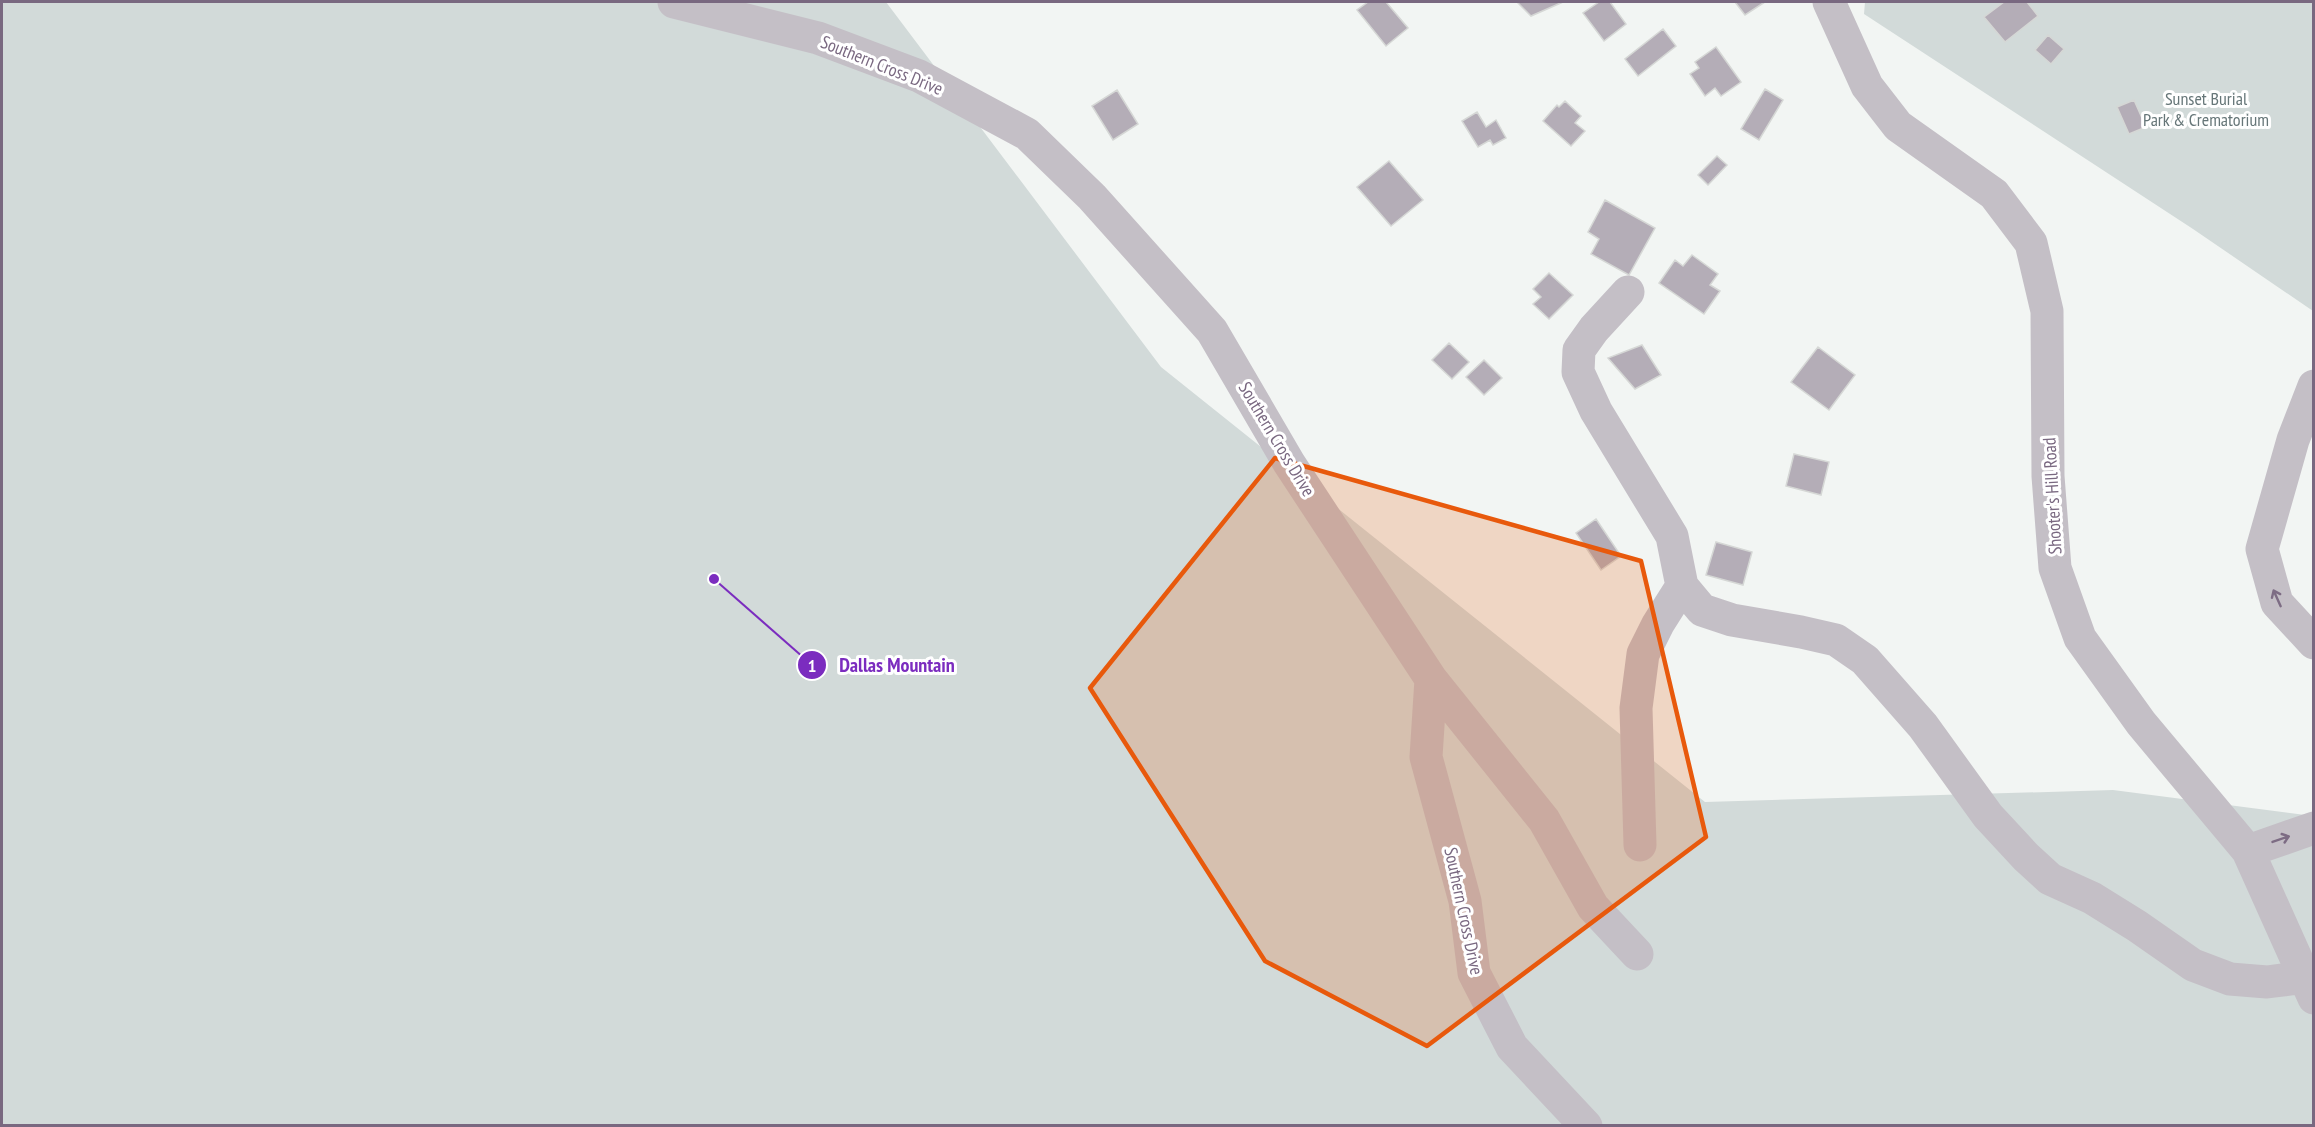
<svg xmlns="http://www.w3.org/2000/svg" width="2315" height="1127" font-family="'PT Sans Narrow',sans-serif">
<rect width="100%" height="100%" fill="#f2f5f3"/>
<path fill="#d2dad9" d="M2,2H886L1161,367L1705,802L2113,790L2313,816V1125L2,1126Z
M1865,2H2313V311L2193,229L1864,14Z"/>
<path fill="#b4adb7" stroke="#d5d7d5" stroke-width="1.5" d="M1368,2H1386L1408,28L1386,46L1357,10Z
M1517,2H1563L1531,16Z
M1599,2H1610L1626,24L1604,41L1583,13Z
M1735,2H1765L1745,15Z
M2004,2H2027L2038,16L2005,42L1984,17Z
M1663,29L1676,46L1638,76L1625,59Z
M2048,35L2064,49L2051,64L2035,50Z
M1716,47L1741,82L1721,96L1715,88L1705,96L1690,74L1699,68L1695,62Z
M1765,89L1783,100L1759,140L1741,129Z
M1117,90L1138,124L1113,140L1092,106Z
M2134,100L2146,127L2129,134L2117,107Z
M1565,101L1581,116L1575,123L1585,131L1571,146L1543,121L1557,105L1559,107Z
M1477,112L1486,127L1496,120L1506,138L1493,145L1490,140L1478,147L1462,121Z
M1717,156L1727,165L1708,185L1698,175Z
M1389,161L1423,200L1391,226L1357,187Z
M1605,200L1655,228L1629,275L1591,254L1599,239L1588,232Z
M1692,255L1718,274L1710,285L1720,291L1704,314L1659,283L1675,260L1683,266Z
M1549,273L1573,295L1549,319L1533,304L1541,297L1533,289Z
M1449,343L1469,362L1452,379L1432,360Z
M1642,345L1661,375L1635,389L1608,358Z
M1818,347L1855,375L1829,410L1791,382Z
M1484,360L1502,378L1484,395L1466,377Z
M1794,454L1829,462L1821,495L1786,486Z
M1596,519L1621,556L1601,570L1576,533Z
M1716,542L1752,552L1743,585L1706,575Z"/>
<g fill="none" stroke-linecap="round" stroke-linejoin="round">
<path stroke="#c4bfc6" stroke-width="33" d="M674,2L818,38L919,76L1027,134L1092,197L1212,331L1289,463L1431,679L1426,757L1465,901L1474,973L1512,1047L1586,1126
M1829,2L1867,86L1898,126L1994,194L2031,243L2047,311L2048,476L2055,568L2080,638L2141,723L2248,851L2314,998
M1628,292L1594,329L1579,350L1578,372L1596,411L1672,536L1682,586L1702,610L1732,620L1801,632L1836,640L1865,660L1923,726L1988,816L2026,857L2050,879L2092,898L2137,926L2193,965L2230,979L2267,982L2305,977
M2314,386L2293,440L2262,549L2277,603L2314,643
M1431,679L1544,820L1593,907L1637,954
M1640,845L1636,708L1643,654L1658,624L1682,586
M2248,851L2314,828"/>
</g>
<defs><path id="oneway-shaft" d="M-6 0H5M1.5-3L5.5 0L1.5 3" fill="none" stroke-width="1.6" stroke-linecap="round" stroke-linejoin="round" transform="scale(1.5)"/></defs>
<g stroke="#7d6c84">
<use href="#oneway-shaft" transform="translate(2277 598) rotate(-114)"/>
<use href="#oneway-shaft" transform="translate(2281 839) rotate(-19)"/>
</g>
<path fill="#e8590c" fill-opacity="0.2" stroke="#e8590c" stroke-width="4.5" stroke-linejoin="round" d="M1275,458L1641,561L1706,837L1427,1046L1265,961L1090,688Z"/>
<g text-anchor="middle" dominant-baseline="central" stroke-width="6" stroke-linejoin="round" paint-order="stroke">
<g font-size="18" fill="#796880" stroke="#fff">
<text transform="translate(882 65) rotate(22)">Southern Cross Drive</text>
<text transform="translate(1277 439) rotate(59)">Southern Cross Drive</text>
<text transform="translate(2052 496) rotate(-93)">Shooter's Hill Road</text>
<text transform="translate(1464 911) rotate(78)">Southern Cross Drive</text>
</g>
<g font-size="18" fill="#667678" stroke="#fff">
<text x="2206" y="98">Sunset Burial<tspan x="2206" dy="21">Park &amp; Crematorium</tspan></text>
</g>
</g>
<path fill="none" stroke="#7b2cbf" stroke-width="2" d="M714 579L812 665"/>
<g fill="#7b2cbf" stroke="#fff" stroke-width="2">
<circle cx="714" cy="579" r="6"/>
<circle cx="812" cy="665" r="15"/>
</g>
<g font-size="18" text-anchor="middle" font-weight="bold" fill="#fff">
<text x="812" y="672">1</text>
</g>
<g font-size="20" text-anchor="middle" font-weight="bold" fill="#7b2cbf" stroke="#fff" stroke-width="6" stroke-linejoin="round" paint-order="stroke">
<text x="897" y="672">Dallas Mountain</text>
</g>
<rect width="2315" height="1127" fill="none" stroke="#796880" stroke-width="6"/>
</svg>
